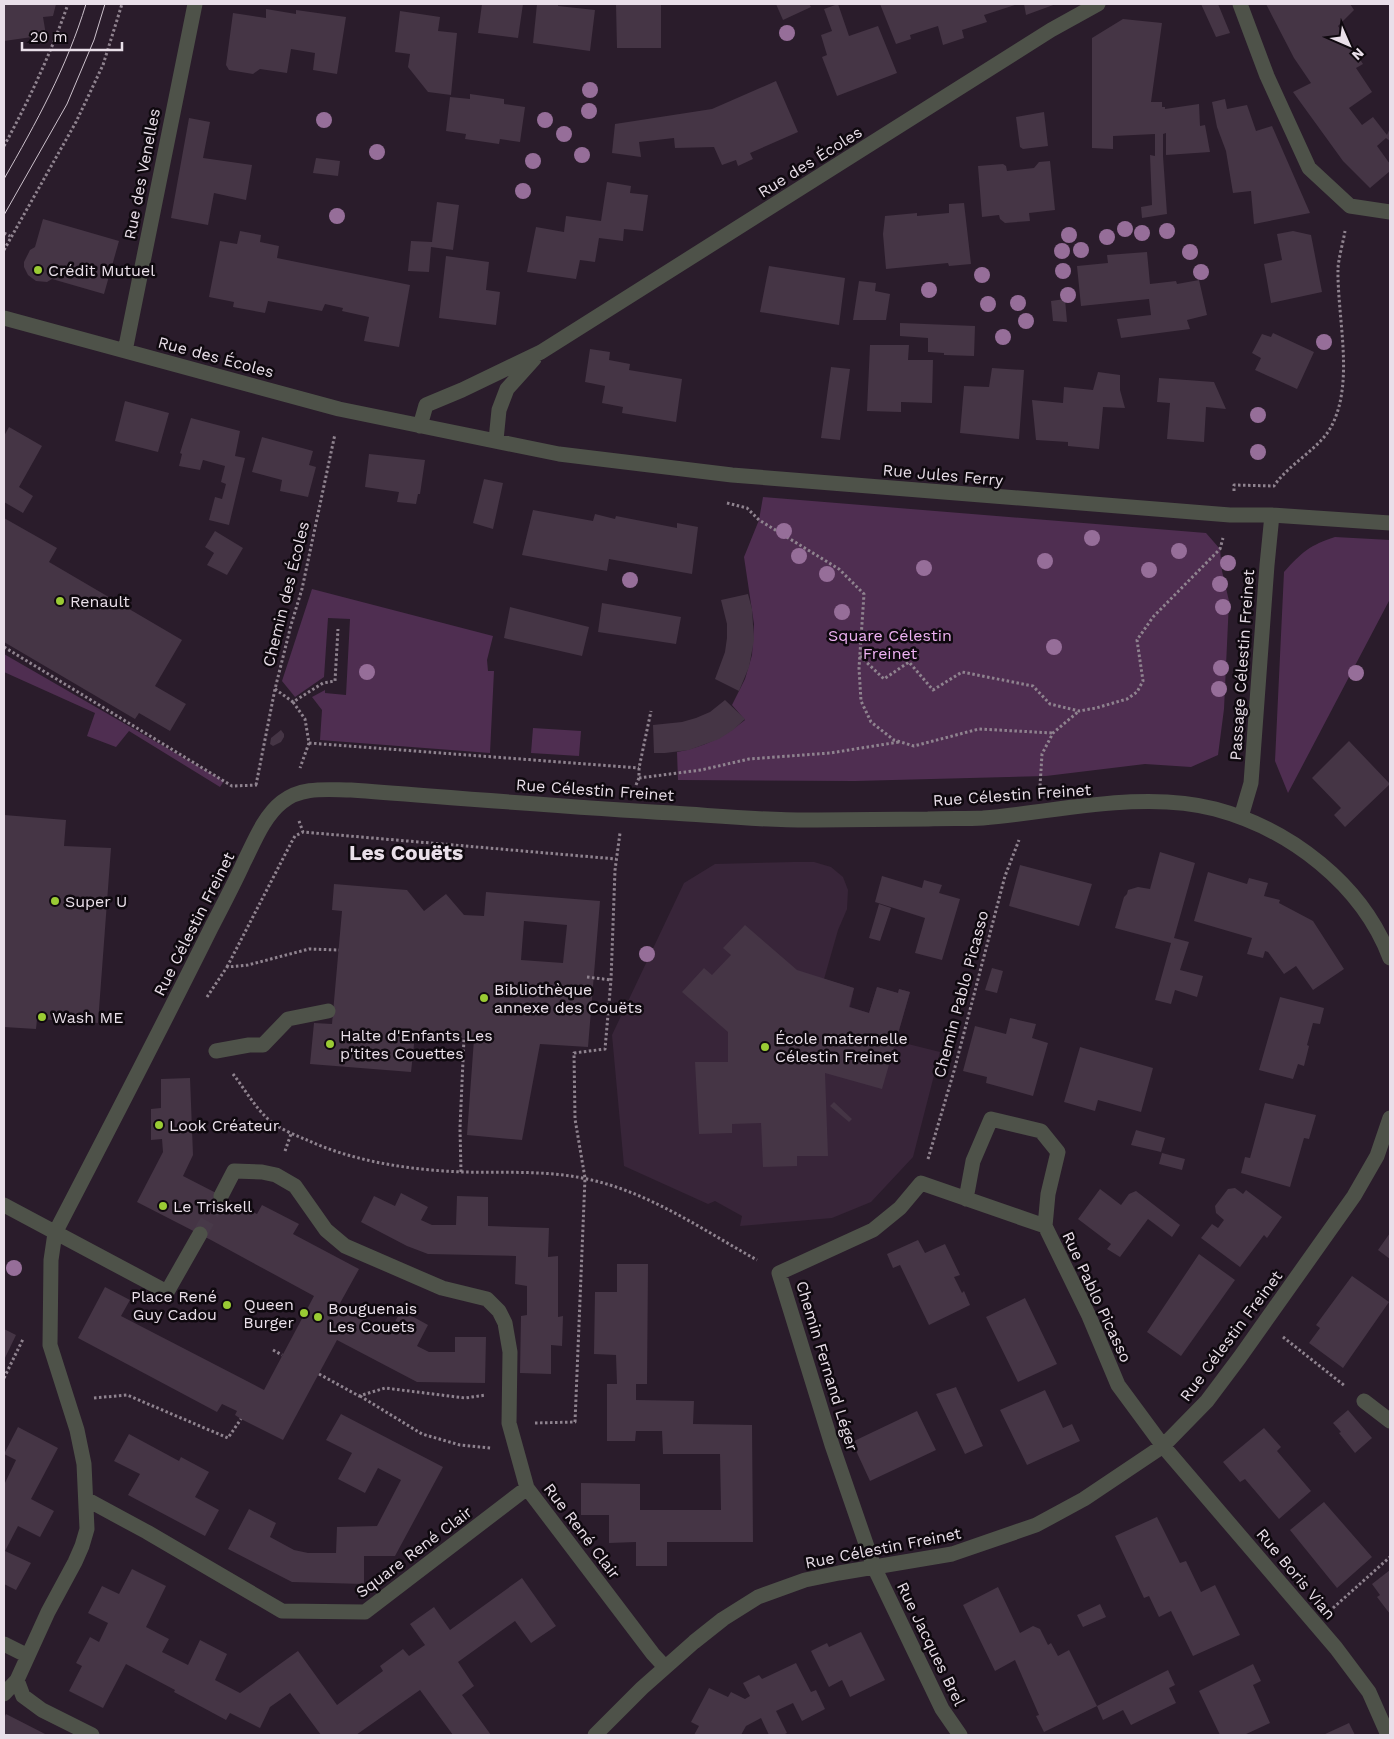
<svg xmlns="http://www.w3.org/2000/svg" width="1394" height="1739" font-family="'Work Sans',sans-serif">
<rect width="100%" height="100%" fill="#2a1c2b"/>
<path fill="#382539" d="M795,862H814L831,867L843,877L848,890L847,909L838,930L824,979L854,988L850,1007L869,1013L877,987L898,993L899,989L910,992L896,1041L940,1052L913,1157L871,1202L832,1218L740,1226L742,1216L715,1201L708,1204L624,1166L612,1035L684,883L715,864Z"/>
<path fill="#4f2e51" d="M763,497L1206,533L1220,549L1222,571L1229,601L1224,709L1218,755L1191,767L1145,764L1046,776L855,781L678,780L677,752C704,747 724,737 745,720L732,705L745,679L752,655L754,624L744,557L759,520Z
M1335,537L1390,540V599L1288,793L1275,761L1284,572C1302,552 1310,545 1335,537Z
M312,589L493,636L487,660L488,671H494L490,753L320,740L322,710L312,697L325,690V693L346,695L350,619L328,618L324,677L295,697L282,681Z
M4,654L224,781L220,787L129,731L116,747L87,736L95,713L4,672Z
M533,728L581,731L579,756L531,753Z"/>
<path fill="#453545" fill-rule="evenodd" d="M4,4H56L53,16L43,17L46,35L4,41Z
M482,4H523L518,38L478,33Z
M537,4H558V6L595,10L590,51L533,43Z
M616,4H661V48H617Z
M776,4H809L811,7L783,20Z
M838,4L849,36L878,26L897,73L837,96L822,57L827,55L821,35L832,31L824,9Z
M880,4H1018L984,15L987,22L962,30L964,38L943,45L938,26L910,35L911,39L896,44Z
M1024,4H1056L1026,15Z
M1201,4H1218L1230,33L1216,37Z
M1266,4H1350L1354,10L1338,26L1363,64L1356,68L1372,92L1349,108L1362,125L1373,117L1387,135L1390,128V141L1386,138L1377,146L1390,164V171L1370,188L1343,161L1293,92L1311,83L1294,58Z
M266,9L296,14V10L346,17L337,74L313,70L315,53L291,49L287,73L260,69L253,74L229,70L226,65L233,13L266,18Z
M400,11L440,17L438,31L457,33L451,95L428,92L408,67L410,54L395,52Z
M1123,19L1162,23L1151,102H1162V107H1165V109L1199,104L1200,126L1205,125L1210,152L1166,155V133L1163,134V156L1167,214L1142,218L1141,207L1152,205L1150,155L1155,156V134L1113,136V149L1092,148V38Z
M776,81L798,132L750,153L753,159L738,166L736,160L722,165L714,147L675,148L674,138L639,142L641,157L612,153L615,124L712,109Z
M470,94L504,99V104L525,107L520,142L500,139L499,144L465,139L466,134L446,131L450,97L470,99Z
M1225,99L1227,109L1247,105L1256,131L1272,126L1310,213L1254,224L1251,191L1233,193L1226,151L1217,127L1212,102Z
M1044,112L1048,146L1023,149L1020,147L1016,117Z
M189,118L210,122L203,158L252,165L246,200L214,193L208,225L171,218Z
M316,158L340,161L338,176L313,173Z
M1050,161L1055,210L1029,213L1030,221L1005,223L1000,219L999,215L982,217L978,166L1003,164L1006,166L1007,171L1034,168L1039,162Z
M607,182L631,186L630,193L648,195L643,231L624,229L623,241L599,238L595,262L580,260L576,279L527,272L536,227L564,232L566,216L601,221Z
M437,202L459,205L453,250L431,247L429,272L408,271L411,241L432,242Z
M964,203L971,264L949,266L948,263L886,269L883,234L885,216L917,213V216L949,213V204Z
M43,219L119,241L104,294L52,279L47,282L36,281L28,275L24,267V262L30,250L35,247Z
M240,231L261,235L260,242L279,246L277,258L410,285L399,347L364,341L369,317L342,311L343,308L325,304L322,311L268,301L265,313L233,307L234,302L209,297L220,241L237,244Z
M1293,231L1311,235L1322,292L1271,303L1264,264L1282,260L1277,234Z
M1147,252L1150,284L1176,281L1177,284L1199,280L1207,315L1187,320L1190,329L1121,338L1117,319L1151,315L1149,299L1081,306L1077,266L1108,263L1107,255Z
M446,256L489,262L486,290L500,292L496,325L439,318Z
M769,266L845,278L839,325L760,312Z
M859,281L876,283L875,291L890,294L886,320H853Z
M1065,299L1067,322L1053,321L1051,301Z
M900,323L975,326L974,356L944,355V353L928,352V338L900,336Z
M1273,333L1314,352L1297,389L1255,370L1261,358L1252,353L1262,334L1271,337Z
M870,345H909L908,360H933L932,403L901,402V412L867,411Z
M590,349L610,352L609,360L630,364L629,370L682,379L676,422L622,413L623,407L602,403L605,386L585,382Z
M831,367L850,369L840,440L821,438Z
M992,368L1024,370L1019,439L960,433L964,386L989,387Z
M1098,372L1120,375V390L1125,408L1103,407L1099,449L1068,446V442L1036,440L1032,400L1063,403L1064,387L1093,390Z
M1159,378L1214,382L1226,409L1206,407L1204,442L1167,439L1170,403L1157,402Z
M125,401L169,413L158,452L115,441Z
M191,418L240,431L235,456L245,458L229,525L209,520L215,497L222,499L226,484L221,482L225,466L203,460L200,470L179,466L182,454L180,453Z
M9,427L42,446L19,487L33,496L23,513L4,502V436Z
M262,437L313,451L309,465L316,467L308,497L280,491L282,480L252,472Z
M369,454L425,460L420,494H418L416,504L397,502L399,492L365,487Z
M484,479L503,483L493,529L473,523Z
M533,510L593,521L595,514L615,519L616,516L677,528V523L698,527L692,574L609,559L607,571L522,555Z
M4,518L57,548L49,562L182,640L155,686L186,704L170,731L139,713L135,719L4,642Z
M215,531L243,548L227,575L207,565L214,553L205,547Z
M748,594L752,609L754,640L749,667L739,691L715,679L725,652L727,638V624L721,600Z
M602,603L681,617L676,644L598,632Z
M510,607L589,627L582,656L504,638Z
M725,700L745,719L733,730L719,739L689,750L665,753H654L653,725L682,722L696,718L710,712Z
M281,730L284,734V737L281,742L273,746L270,744L271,738Z
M1349,741L1390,784L1345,827L1334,815L1341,808L1312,778Z
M4,815L66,820L64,846L111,848L98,1023L37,1019L36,1029L4,1027Z
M1160,852L1195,863L1174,938L1189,942L1180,970L1203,976L1197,997L1175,990L1171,1004L1155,1000L1171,943L1115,928L1124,897L1127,894L1128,890L1138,887L1150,889Z
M1020,865L1092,884L1079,926L1009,906Z
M1208,872L1247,884L1249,878L1268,883L1264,896L1280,900L1279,903L1313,921L1344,969L1313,990L1296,966L1284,974L1268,952L1265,951L1263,958L1247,954L1252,938L1194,921Z
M882,876L922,888L924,880L942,885L939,893L960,899L942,960L915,953L925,918L875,902Z
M334,884L407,890L424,911L446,894L464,915L484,916L486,892L600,901L588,1047L540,1044L522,1140L467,1135L474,1039L415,1035L411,1072L310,1064L314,1023L332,1024L342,911L332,910ZM524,921L567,925L563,963L521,960Z
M879,904L891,908L880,941L869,938Z
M745,925L797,970L854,988L849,1007L869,1013L877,987L898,993L899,989L910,992L882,1089L825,1073L828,1156H797V1166L763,1167L761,1123L732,1124V1133L699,1134L695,1062H728V1032L682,992L704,968L712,975L731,955L723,948Z
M992,968L1003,971L997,993L985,990Z
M1280,997L1324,1008L1320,1024L1313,1023L1307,1045L1309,1046L1304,1066L1298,1064L1293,1079L1259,1070Z
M1010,1018L1036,1024L1032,1038L1048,1043L1033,1096L986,1083L987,1077L963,1071L975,1026L1006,1034Z
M1080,1047L1153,1068L1141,1112L1098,1100L1095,1111L1064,1102Z
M190,1078L193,1155L183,1176L257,1214L262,1205L299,1224L293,1234L359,1269L339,1305L390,1332L401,1310L428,1325L417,1346L429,1352H455V1337H486L485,1383L417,1382L337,1340L283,1440L241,1419L235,1415L237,1411L222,1404L217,1412L78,1338L105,1287L130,1300L121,1316L264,1390L314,1296L211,1240L137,1202L163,1152L162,1139L151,1140V1109L161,1108V1079Z
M834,1102L852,1119L849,1122L830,1106Z
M1265,1103L1316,1115L1309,1139L1304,1138L1290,1187L1241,1173L1245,1157L1250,1158Z
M1136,1130L1165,1138L1161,1152L1131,1145Z
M1162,1153L1185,1159L1182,1170L1159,1164Z
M1235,1188L1243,1194L1246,1190L1282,1217L1267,1238L1264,1235L1240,1267L1201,1238L1212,1224L1218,1228L1224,1220L1216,1213L1215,1206L1228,1189Z
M1100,1189L1121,1205L1129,1194L1136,1191L1180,1225L1172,1237L1148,1219L1120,1257L1107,1249L1111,1244L1078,1219Z
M401,1193L428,1207L421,1220L432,1225H456L457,1196L488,1197V1226L549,1228L548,1257L558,1256V1317L563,1316L562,1346L551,1345V1374L520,1373L521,1316L527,1315V1286L515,1284L516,1256L428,1254L407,1246L361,1222L374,1196L395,1206Z
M1390,1233V1259L1378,1250Z
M918,1240L925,1253L945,1244L960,1275L954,1277L962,1293L964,1291L970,1305L929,1325L900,1265L893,1268L887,1254Z
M1199,1254L1235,1280L1181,1356L1147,1332Z
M617,1264H648L647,1384H636V1400L694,1401L693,1424L752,1425L753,1542H667V1566H636V1542L609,1543V1515H581V1483L640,1484V1510H721L720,1454H663L662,1431H636L635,1441H607V1384H617L616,1355L594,1354L595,1292H617Z
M1352,1276L1389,1302L1343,1368L1309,1343L1320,1328L1316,1325Z
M1025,1298L1057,1364L1018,1382L986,1317Z
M4,1329L16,1335L4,1360Z
M956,1387L983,1446L965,1454L936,1394Z
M1045,1390L1063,1428L1072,1424L1080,1441L1027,1465L1000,1410Z
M1348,1410L1372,1438L1355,1453L1339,1433L1341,1432L1333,1423Z
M917,1411L936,1450L870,1481L852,1442Z
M341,1414L443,1467L395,1556H364V1584L292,1582L228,1549L249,1509L276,1523L270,1537L294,1550L308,1553H336L337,1527L377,1526L401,1480L378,1468L365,1493L338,1479L352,1453L326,1440Z
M18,1427L58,1448L31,1499L54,1511L40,1537L18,1526L5,1551L31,1563L16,1590L4,1584V1485L16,1460L4,1454Z
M1264,1428L1281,1447L1277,1451L1311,1491L1279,1519L1245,1479L1240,1482L1223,1462Z
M129,1434L179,1461L181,1457L209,1472L195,1497L219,1510L205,1536L128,1495L140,1474L114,1461Z
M1324,1502L1372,1557L1337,1588L1290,1530Z
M1157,1517L1180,1563L1186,1561L1201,1592L1215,1585L1240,1635L1193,1656L1171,1611L1159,1617L1149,1596L1144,1598L1115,1536Z
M132,1569L166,1586L146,1627L169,1639L162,1652L188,1665L200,1640L227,1654L215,1680L240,1693L298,1651L337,1705L383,1671L380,1666L403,1649L409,1656L425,1645L410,1624L434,1607L450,1630L522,1578L556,1626L531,1643L515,1621L458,1662L474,1686L462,1695L491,1735H453L420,1690L356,1735H321L290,1693L270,1707L260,1728L230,1713L226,1720L174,1692L175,1690L126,1664L103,1708L69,1691L82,1666L76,1663L90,1637L99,1642L108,1623L88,1613L102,1586L119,1594Z
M1390,1570V1614L1377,1597L1380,1595L1372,1584Z
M998,1587L1020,1633L1033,1626L1040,1629L1048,1645L1051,1643L1058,1656L1069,1650L1097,1706L1168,1670L1175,1685L1169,1688L1176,1703L1131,1725L1123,1710L1103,1720L1097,1706L1044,1732L1036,1716L1039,1715L1015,1660L995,1671L963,1605Z
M1100,1604L1106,1617L1083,1627L1077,1615Z
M861,1632L885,1680L850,1697L842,1680L829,1687L811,1651L827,1643L829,1647Z
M796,1663L811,1692L816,1690L825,1709L802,1721L793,1703L776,1711L787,1733L783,1735H769L761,1718L746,1726L741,1735H694L699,1726L691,1722L709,1688L728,1697L731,1692L745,1699L750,1696L743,1683L759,1675L762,1679Z
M1253,1664L1261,1681L1253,1685L1270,1723L1244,1735H1220L1199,1691Z
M6,1714L47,1735H4V1718Z
M1349,1723L1355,1735H1323Z"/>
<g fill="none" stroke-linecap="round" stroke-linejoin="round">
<path stroke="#473948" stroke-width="15" stroke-dasharray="15 8" stroke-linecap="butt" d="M200,1234L221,1196"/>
<path stroke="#8f838f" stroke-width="3" stroke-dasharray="2.5 2.5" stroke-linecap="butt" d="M4,146C29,100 51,53 68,4
M4,233L10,236
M4,250L76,122L103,65L122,4
M1234,491V485L1274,486C1289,463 1322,448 1333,423C1354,379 1337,316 1338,268C1339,256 1343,243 1345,231
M727,503L747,508L759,520L839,569L864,594L859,668L861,701L871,722L894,740L914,746L979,729L1053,733
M4,647L232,786L257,785
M860,656L884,679L909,662L933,690L962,672L1033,686L1050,704L1079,711L1096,708L1127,699L1137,692L1143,681L1137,640L1153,617L1220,549L1223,538
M275,689L293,702L323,683L335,681L338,629
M293,702L305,719L309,743L300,768
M309,743L639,768
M639,778L701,770L749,759L830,753L899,742
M256,785L275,689L291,625L302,589L335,434
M636,785L639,778V768L651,711
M1040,786L1042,754L1053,733L1079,711
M299,821L303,832
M227,967L291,843L295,836L303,832L616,859
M587,977L611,980
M207,997L227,967L248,965L309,949L339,950
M233,1074C244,1088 254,1106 268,1119C278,1128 294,1135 307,1140C355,1162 411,1170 463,1172C504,1173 546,1170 587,1179C649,1192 703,1230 757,1260
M285,1151L291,1134
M928,1159L954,1071L1005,876L1019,840
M461,1172L460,1128L464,1038
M1283,1337L1345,1386
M273,1350L282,1355
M319,1374L359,1396L385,1388L465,1398L486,1395
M4,1378L23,1339
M360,1396L422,1434L460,1445L491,1448
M94,1398L127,1395L228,1438L241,1419
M535,1423L575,1422L585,1178L575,1119L574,1053L605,1049L611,980L615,870L620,833
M1333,1608L1390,1557"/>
<path stroke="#4e5249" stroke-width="15" d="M1240,4L1267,76L1309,168L1350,206L1390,212
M4,318L339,409L559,454L732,475L1230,515H1272L1390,523
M125,351L195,4
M420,426L426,405L462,390L541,352L1051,30L1098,4
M496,440L499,410L507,389L534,359
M1241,817L1251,783L1267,565L1272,515
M216,1051L249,1045H263L288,1019L328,1011
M221,1196L234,1171L262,1172L276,1175L295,1186L326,1230L345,1246L442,1288L487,1299L499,1311L505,1323L510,1352L509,1423L527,1488L653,1654L665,1667
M966,1199L973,1161L991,1119L1041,1131L1058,1152L1048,1194L1045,1226
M4,1205L167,1292L200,1234
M1364,1401L1390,1421
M86,1499L147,1532L282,1611L365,1612L527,1488
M4,1644L28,1656
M4,1694L17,1680
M92,1735L42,1710L23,1696L17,1680L48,1612L75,1562L82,1546L87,1529L84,1464L77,1430L50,1345L51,1260L55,1233C108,1131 161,1029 212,926C223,905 234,884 244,862C254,842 264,816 282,802C302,786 328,790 351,790C458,798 565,807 673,813C720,816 769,821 817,820C854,820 891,819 928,819C946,818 965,819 983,818C1056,812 1143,790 1215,809C1290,829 1362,884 1390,958
M595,1735L642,1688L694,1642L723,1619L758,1597L805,1580L839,1573L952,1554L1036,1525L1084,1499L1163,1446L1207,1401L1240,1357L1354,1196L1377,1156L1390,1118
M960,1735L942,1709L874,1567L832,1445L779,1273L873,1230L900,1208L921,1183L1045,1226L1089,1316L1118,1385L1163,1446L1336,1648L1369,1692L1388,1735"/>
<path stroke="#ccc1cc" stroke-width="1" d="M4,179C36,123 67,67 86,4
M4,215L67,104L94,40L105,4"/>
</g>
<g fill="#966e99">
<circle cx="787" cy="33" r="8"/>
<circle cx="590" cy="90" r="8"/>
<circle cx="589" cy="111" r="8"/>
<circle cx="324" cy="120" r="8"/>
<circle cx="545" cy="120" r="8"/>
<circle cx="564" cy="134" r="8"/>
<circle cx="377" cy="152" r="8"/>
<circle cx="582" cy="155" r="8"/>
<circle cx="533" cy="161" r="8"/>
<circle cx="523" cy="191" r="8"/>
<circle cx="337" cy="216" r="8"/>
<circle cx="1125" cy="229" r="8"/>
<circle cx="1167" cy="231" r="8"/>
<circle cx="1142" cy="233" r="8"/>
<circle cx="1069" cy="235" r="8"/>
<circle cx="1107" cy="237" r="8"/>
<circle cx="1081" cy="250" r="8"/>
<circle cx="1062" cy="251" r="8"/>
<circle cx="1190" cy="252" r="8"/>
<circle cx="1063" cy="271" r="8"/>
<circle cx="1201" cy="272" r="8"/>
<circle cx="982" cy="275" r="8"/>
<circle cx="929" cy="290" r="8"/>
<circle cx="1068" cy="295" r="8"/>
<circle cx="1018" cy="303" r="8"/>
<circle cx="988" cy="304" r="8"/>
<circle cx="1026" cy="321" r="8"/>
<circle cx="1003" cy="337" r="8"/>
<circle cx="1324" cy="342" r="8"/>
<circle cx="1258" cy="415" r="8"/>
<circle cx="1258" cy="452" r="8"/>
<circle cx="784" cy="531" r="8"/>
<circle cx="1092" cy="538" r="8"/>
<circle cx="1179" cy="551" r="8"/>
<circle cx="799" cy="556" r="8"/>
<circle cx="1045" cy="561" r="8"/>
<circle cx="1228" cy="563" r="8"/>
<circle cx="924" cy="568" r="8"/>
<circle cx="1149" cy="570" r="8"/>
<circle cx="827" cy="574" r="8"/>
<circle cx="630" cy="580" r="8"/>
<circle cx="1220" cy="584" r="8"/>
<circle cx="1223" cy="607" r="8"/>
<circle cx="842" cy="612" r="8"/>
<circle cx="1054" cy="647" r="8"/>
<circle cx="1221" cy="668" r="8"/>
<circle cx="367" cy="672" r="8"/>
<circle cx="1356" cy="673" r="8"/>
<circle cx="1219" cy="689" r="8"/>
<circle cx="647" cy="954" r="8"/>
<circle cx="14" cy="1268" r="8"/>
</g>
<g fill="#9acb34" stroke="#0f090f" stroke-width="2">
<circle cx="38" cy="270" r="5"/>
<circle cx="60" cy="601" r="5"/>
<circle cx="55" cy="901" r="5"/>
<circle cx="484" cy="998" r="5"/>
<circle cx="42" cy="1017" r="5"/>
<circle cx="330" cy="1044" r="5"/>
<circle cx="765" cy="1047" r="5"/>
<circle cx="159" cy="1125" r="5"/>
<circle cx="163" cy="1206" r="5"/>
<circle cx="227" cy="1305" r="5"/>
<circle cx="304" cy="1313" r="5"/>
<circle cx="318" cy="1317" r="5"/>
</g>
<g text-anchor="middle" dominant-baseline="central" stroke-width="5" stroke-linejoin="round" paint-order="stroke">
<g font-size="16" fill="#e9dfe9" stroke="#0f090f">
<text transform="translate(810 162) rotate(-32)">Rue des Écoles</text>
<text transform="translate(142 174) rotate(-79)">Rue des Venelles</text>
<text transform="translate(216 357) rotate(15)">Rue des Écoles</text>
<text transform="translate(943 475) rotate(5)">Rue Jules Ferry</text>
<text transform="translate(286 594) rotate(-76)">Chemin des Écoles</text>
<text transform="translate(1242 665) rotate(-86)">Passage Célestin Freinet</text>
<text transform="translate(595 790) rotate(4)">Rue Célestin Freinet</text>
<text transform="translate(1012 795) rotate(-4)">Rue Célestin Freinet</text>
<text transform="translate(194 924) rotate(-63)">Rue Célestin Freinet</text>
<text transform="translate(961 994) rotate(-75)">Chemin Pablo Picasso</text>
<text transform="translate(1097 1297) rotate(65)">Rue Pablo Picasso</text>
<text transform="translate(1231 1336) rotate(-53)">Rue Célestin Freinet</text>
<text transform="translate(827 1366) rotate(73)">Chemin Fernand Léger</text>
<text transform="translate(582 1531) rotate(53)">Rue René Clair</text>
<text transform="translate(883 1548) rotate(-11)">Rue Célestin Freinet</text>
<text transform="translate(414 1552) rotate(-37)">Square René Clair</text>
<text transform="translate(1296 1574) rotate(50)">Rue Boris Vian</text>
<text transform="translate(931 1644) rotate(64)">Rue Jacques Brel</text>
</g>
<g font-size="16" fill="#e9dfe9" stroke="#0f090f" text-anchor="start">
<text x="48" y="270">Crédit Mutuel</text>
<text x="70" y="601">Renault</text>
<text x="65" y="901">Super U</text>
<text x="494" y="989">Bibliothèque<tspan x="494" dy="18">annexe des Couëts</tspan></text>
<text x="52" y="1017">Wash ME</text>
<text x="340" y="1035">Halte d'Enfants Les<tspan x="340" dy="18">p'tites Couettes</tspan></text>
<text x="775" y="1038">École maternelle<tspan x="775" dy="18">Célestin Freinet</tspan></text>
<text x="169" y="1125">Look Créateur</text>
<text x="173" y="1206">Le Triskell</text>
<text x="217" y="1296" text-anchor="end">Place René<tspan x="217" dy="18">Guy Cadou</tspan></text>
<text x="294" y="1304" text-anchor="end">Queen<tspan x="294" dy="18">Burger</tspan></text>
<text x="328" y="1308">Bouguenais<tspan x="328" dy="18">Les Couets</tspan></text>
</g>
<g font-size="16" fill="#efb2f3" stroke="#0f090f">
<text x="890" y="635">Square Célestin<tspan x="890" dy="18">Freinet</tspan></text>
</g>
<g font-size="21" font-weight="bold" fill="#e9dfe9" stroke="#0f090f">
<text x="406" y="852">Les Couëts</text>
</g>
</g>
<rect width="1394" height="1739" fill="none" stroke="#e9dfe9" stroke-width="10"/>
<g transform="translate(1349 45) rotate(135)" stroke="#0f090f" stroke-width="4" paint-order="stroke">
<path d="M0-4L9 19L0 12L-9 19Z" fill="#e9dfe9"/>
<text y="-8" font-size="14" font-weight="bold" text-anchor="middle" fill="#e9dfe9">N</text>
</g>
<path d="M22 42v8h100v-8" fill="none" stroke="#e9dfe9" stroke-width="2.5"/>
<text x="30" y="42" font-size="15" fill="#e9dfe9" stroke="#0f090f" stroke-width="4" paint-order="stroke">20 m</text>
</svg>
